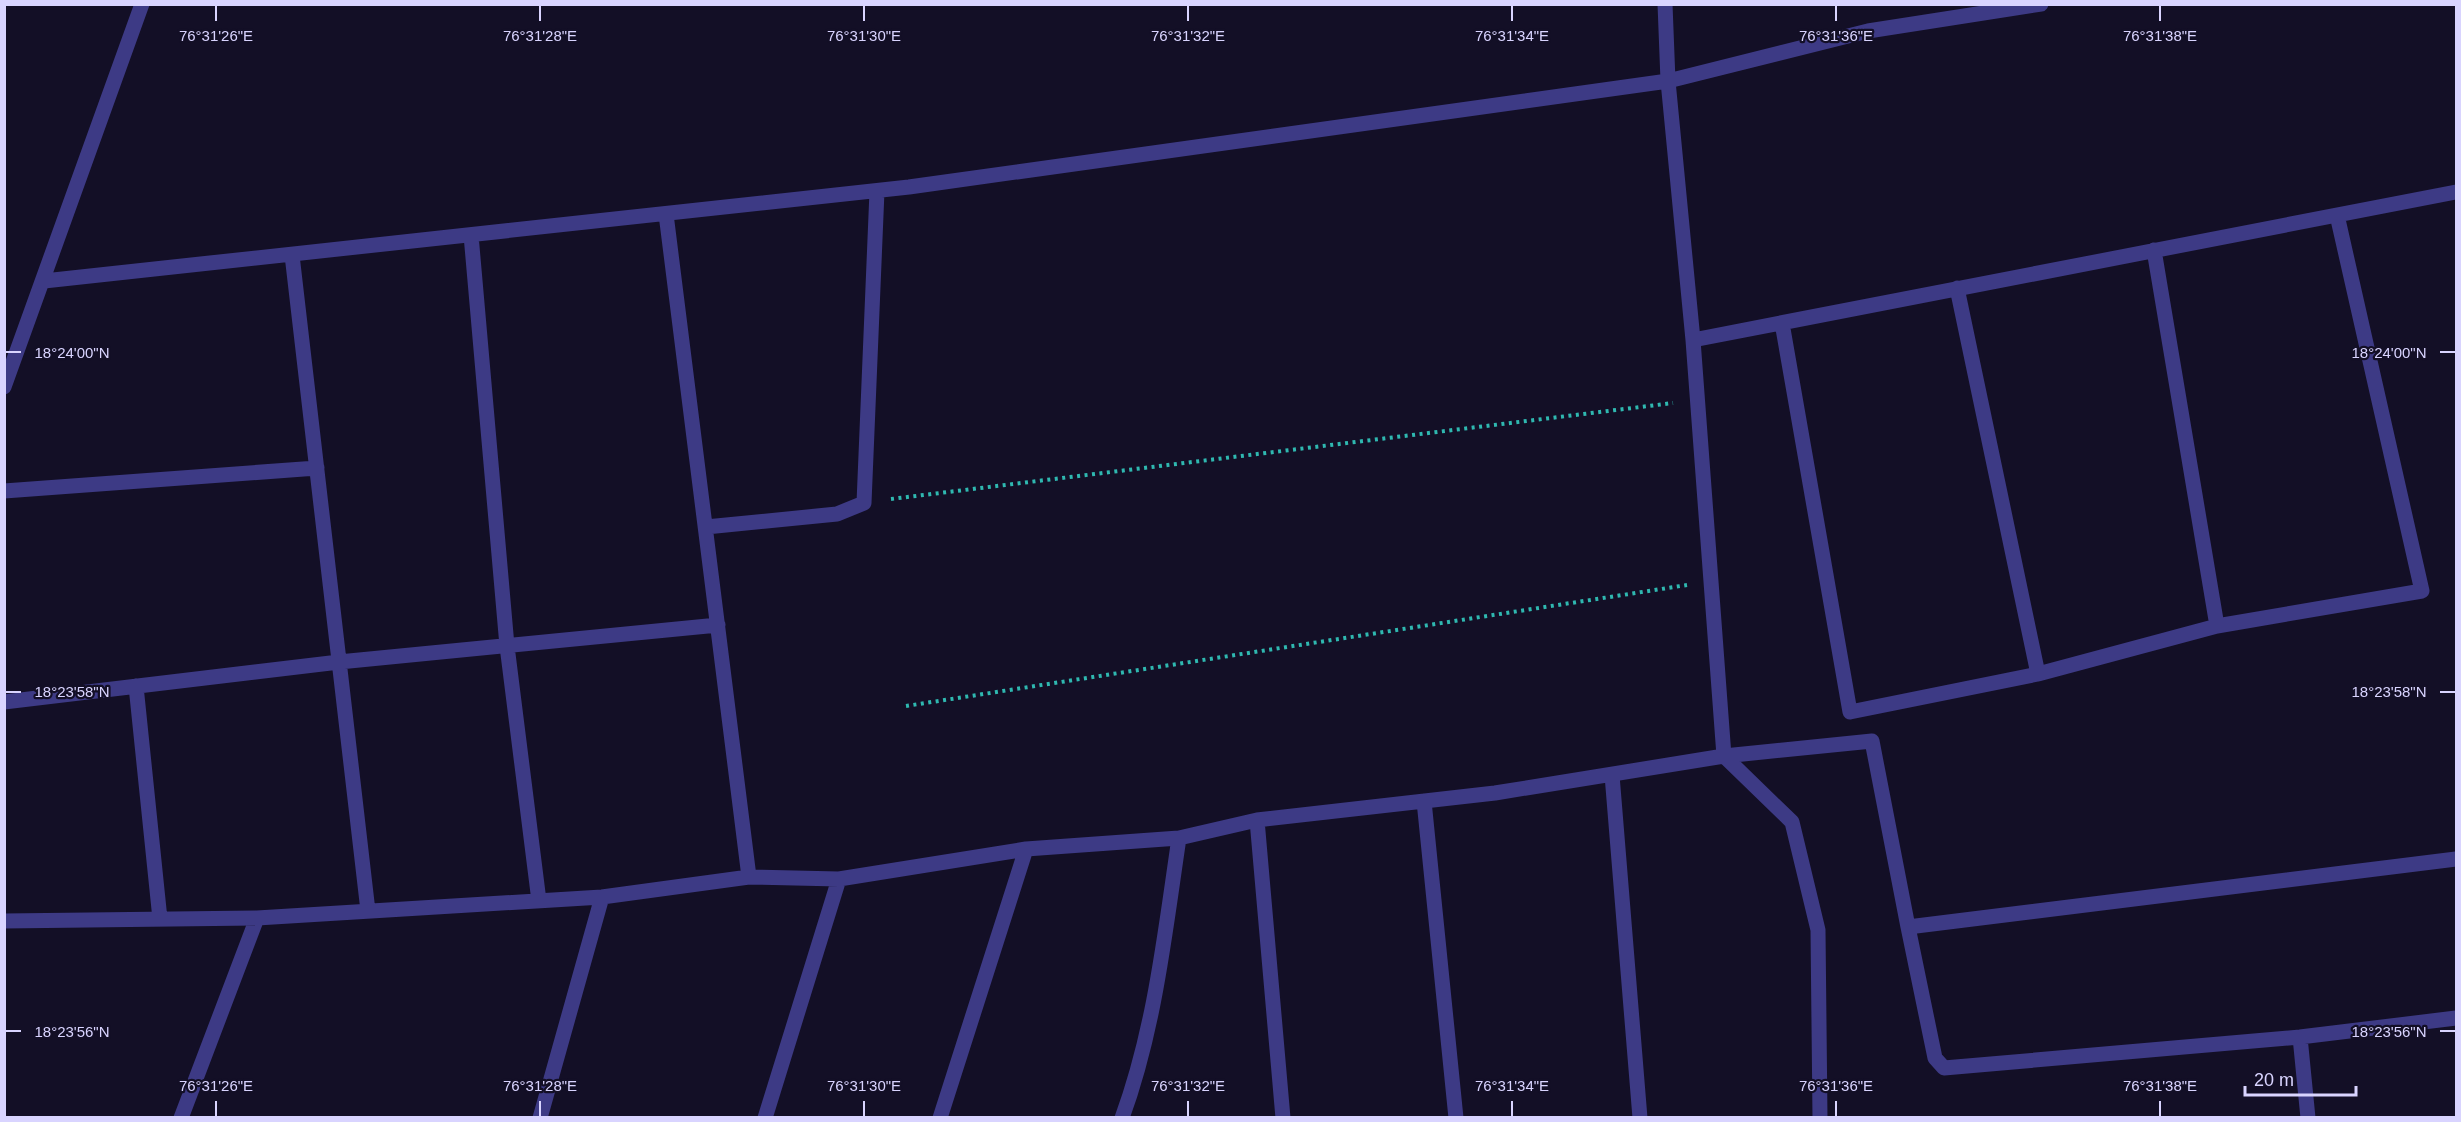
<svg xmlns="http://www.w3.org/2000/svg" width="2461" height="1122" font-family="Arial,sans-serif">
<rect width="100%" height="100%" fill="#130f26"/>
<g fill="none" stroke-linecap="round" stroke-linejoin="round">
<path stroke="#2fb8b0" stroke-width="4" stroke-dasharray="3 4.5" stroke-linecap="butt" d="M891,499L1673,403
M906,706L1687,585"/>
<path stroke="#3d3a85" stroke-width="15" d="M1665,4L1668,81L1693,340L1724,756L1872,741L1908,927L2456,859
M666,214L749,877
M471,235L507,646L539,901
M2154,250L2217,626
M292,255L368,911
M44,281L909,187L1668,81L1868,31L2041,4
M1957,288L2038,674
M1782,323L1850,712L2038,674L2217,626L2422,591L2337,215
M1693,340L2456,192
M4,387L142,4
M4,491L317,468
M706,527L837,514L864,503L877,191
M136,686L160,919
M4,702L339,662L718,625
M1612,775L1640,1118
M1424,801L1456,1118
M1257,820L1283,1118
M4,921L257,918L602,897L749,877L839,879L1026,849L1179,838L1257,820L1495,793L1724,756L1792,822L1818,930L1820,1118
M1908,927L1935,1058L1944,1068L2300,1037L2456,1018
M2300,1037L2308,1118
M181,1118L257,918
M540,1118L602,897
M765,1118L839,879
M940,1118L1026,849
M1122,1118C1155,1028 1165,932 1179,838"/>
</g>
<path fill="none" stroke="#d9d4ff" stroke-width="2" d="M216,6V21M540,6V21M864,6V21M1188,6V21M1512,6V21M1836,6V21M2160,6V21M6,352H21M2440,352H2455M6,692H21M2440,692H2455M6,1031H21M2440,1031H2455M216,1101V1116M540,1101V1116M864,1101V1116M1188,1101V1116M1512,1101V1116M1836,1101V1116M2160,1101V1116"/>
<g font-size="15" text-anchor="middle" fill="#d9d4ff" stroke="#130f26" stroke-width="4.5" stroke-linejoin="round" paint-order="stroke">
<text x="216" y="41">76°31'26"E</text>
<text x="540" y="41">76°31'28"E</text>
<text x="864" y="41">76°31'30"E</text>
<text x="1188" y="41">76°31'32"E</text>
<text x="1512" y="41">76°31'34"E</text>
<text x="1836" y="41">76°31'36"E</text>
<text x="2160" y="41">76°31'38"E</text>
<text x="72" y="358">18°24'00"N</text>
<text x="2389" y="358">18°24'00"N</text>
<text x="72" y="697">18°23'58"N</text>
<text x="2389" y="697">18°23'58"N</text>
<text x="72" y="1037">18°23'56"N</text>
<text x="2389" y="1037">18°23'56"N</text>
<text x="216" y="1091">76°31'26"E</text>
<text x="540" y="1091">76°31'28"E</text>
<text x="864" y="1091">76°31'30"E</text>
<text x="1188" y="1091">76°31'32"E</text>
<text x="1512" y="1091">76°31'34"E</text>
<text x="1836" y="1091">76°31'36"E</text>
<text x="2160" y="1091">76°31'38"E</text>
</g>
<rect width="2461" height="1122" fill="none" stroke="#d9d4ff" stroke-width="12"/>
<path d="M2245 1086v9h111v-9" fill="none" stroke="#d9d4ff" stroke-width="3"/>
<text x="2254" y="1086" font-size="18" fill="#d9d4ff" stroke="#130f26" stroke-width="4.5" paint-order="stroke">20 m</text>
</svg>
